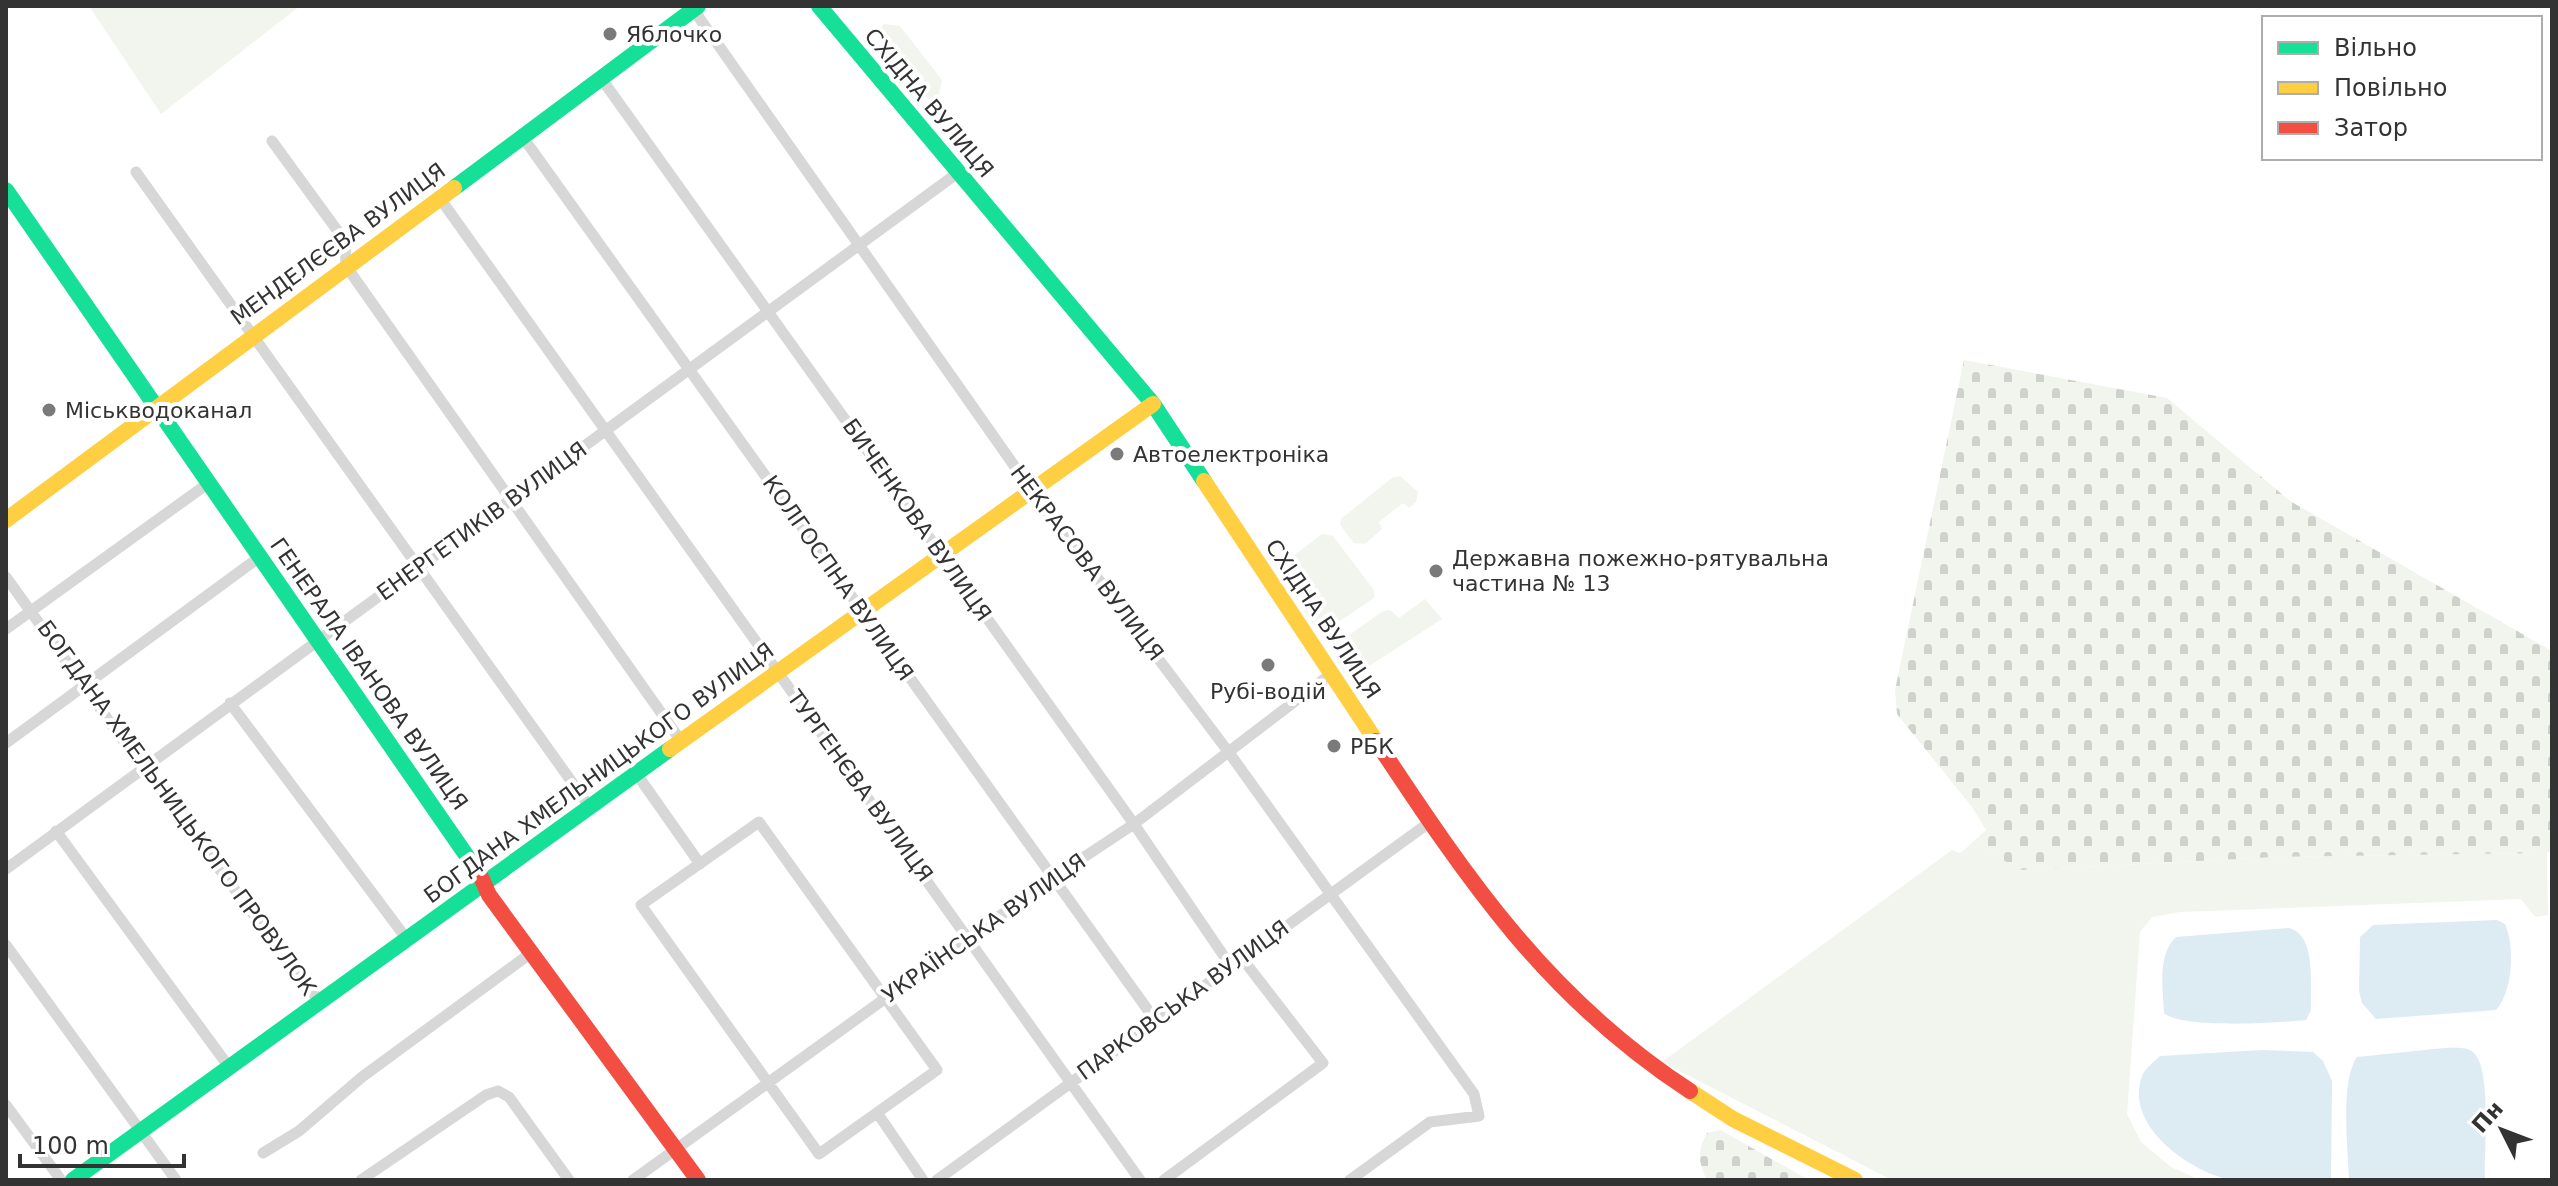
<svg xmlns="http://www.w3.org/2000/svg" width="2558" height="1186" font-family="'DejaVu Sans',sans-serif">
<defs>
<pattern id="cemetery-stones" width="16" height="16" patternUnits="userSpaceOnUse" patternTransform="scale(2)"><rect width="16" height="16" fill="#f1f5ed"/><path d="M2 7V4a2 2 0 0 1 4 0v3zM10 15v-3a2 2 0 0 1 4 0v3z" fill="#cfd2cc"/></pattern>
</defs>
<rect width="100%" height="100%" fill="#fff"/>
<path fill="#f1f5ed" d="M89,6H300L161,114Z
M884,24L900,26L942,80L936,109L876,34Z
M1400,476L1418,492L1416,502L1409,508L1403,503L1379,522L1382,529L1365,544L1354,543L1340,525L1341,519L1393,477Z
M1322,534L1333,536L1374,590V598L1328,629L1315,627L1281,577L1283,564Z
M1425,599L1442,619L1349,679L1336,660L1341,641L1383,611L1390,610L1399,618Z
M1970,846L1983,848L2021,870L2277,857L2547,853L2548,915L2535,917L2521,899L2180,912L2152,917L2140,932L2127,1114L2141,1142L2171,1167L2200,1180H1892L1662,1062L1952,850L1960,853Z"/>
<path fill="url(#cemetery-stones)" d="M1964,360L2167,398L2290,501L2552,651V850L2547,853L2277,857L2020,870L1983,848L1970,846L1960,854L1986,830L1972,807L1897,714L1895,690Z
M1720,1130L1809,1180H1707C1698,1161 1697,1152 1707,1133Z"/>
<path fill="#ddebf3" d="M2497,920L2505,924C2515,947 2513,991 2496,1010L2376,1019L2362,1003L2359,991L2360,937L2373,925Z
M2289,928C2317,935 2310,986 2311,1010L2306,1020C2279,1023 2182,1029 2164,1013C2163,989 2157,955 2176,937Z
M2444,1048C2452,1048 2463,1047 2470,1050C2494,1061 2483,1155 2485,1180H2349C2348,1149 2340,1082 2357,1057Z
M2262,1050L2313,1052L2323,1061L2332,1081L2331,1180C2300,1180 2263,1185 2232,1180C2191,1173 2121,1124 2143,1074C2146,1068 2155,1061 2160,1056Z"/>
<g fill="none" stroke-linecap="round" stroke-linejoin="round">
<path stroke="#d7d7d7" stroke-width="11" d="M693,9L1032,491L1230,754L1474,1094L1479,1116L1430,1122L1350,1180
M601,78L1134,824L1230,965
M522,136L1155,1020
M272,141L345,241L346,266L681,741
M136,172L589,806
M439,197L1140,1180
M6,577L142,767L319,1001
M6,629L210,482
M230,703L406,938
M6,743L261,556
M636,773L700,864
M759,822L937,1070L819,1154L641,905Z
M56,831L229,1067
M6,869L959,172
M6,945L176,1180
M6,1105L61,1180
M878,1114L923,1180
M263,1153L299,1131L362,1077L531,953
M361,1180L486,1095L498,1091L509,1097L569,1180
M633,1180L1051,879L1134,824L1332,673
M937,1180L1430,822
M1164,1180L1323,1063L1241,957"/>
<path stroke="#16e098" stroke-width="16" d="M819,6L1153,404L1204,481
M454,188L698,6
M6,190L480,875
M73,1180L670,749"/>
<path stroke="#ffcf43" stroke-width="16" d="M1204,481L1376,741
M6,520L454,188
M670,749L1153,404
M1690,1091L1733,1119L1855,1180"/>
<path stroke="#f24e42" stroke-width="16" d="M1376,741C1468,880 1547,998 1690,1091
M480,875L489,895L698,1180"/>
</g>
<g fill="#7a7a7a" stroke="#fff" stroke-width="3">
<circle cx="610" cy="34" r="8"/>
<circle cx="49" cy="410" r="8"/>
<circle cx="1117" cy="454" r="8"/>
<circle cx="1436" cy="571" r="8"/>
<circle cx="1268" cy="665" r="8"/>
<circle cx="1334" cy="746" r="8"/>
</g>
<g text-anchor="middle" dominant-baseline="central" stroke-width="8" stroke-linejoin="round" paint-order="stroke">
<g font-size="22" fill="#333" stroke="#fff" text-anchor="start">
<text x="626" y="34">Яблочко</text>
<text x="65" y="410">Міськводоканал</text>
<text x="1133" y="454">Автоелектроніка</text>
<text x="1452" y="558">Державна пожежно-рятувальна<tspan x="1452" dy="25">частина № 13</tspan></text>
<text x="1268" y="691" text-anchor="middle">Рубі-водій</text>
<text x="1350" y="746">РБК</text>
</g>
<g font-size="22" fill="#333" stroke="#fff">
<text transform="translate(929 103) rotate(50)">СХІДНА ВУЛИЦЯ</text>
<text transform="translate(338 244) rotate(-36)">МЕНДЕЛЄЄВА ВУЛИЦЯ</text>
<text transform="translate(917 520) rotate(55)">БИЧЕНКОВА ВУЛИЦЯ</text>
<text transform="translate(482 521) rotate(-36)">ЕНЕРГЕТИКІВ ВУЛИЦЯ</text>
<text transform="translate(1087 563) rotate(53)">НЕКРАСОВА ВУЛИЦЯ</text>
<text transform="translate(838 578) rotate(55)">КОЛГОСПНА ВУЛИЦЯ</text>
<text transform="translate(1323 619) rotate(56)">СХІДНА ВУЛИЦЯ</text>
<text transform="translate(369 674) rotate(55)">ГЕНЕРАЛА ІВАНОВА ВУЛИЦЯ</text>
<text transform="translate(599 773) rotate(-36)">БОГДАНА ХМЕЛЬНИЦЬКОГО ВУЛИЦЯ</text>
<text transform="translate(860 786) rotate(54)">ТУРГЕНЄВА ВУЛИЦЯ</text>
<text transform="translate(177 808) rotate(54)">БОГДАНА ХМЕЛЬНИЦЬКОГО ПРОВУЛОК</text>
<text transform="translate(984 928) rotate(-35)">УКРАЇНСЬКА ВУЛИЦЯ</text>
<text transform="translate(1183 1000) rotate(-36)">ПАРКОВСЬКА ВУЛИЦЯ</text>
</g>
</g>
<rect width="2558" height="1186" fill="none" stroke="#333333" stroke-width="16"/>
<rect x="2262" y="16" width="280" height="144" fill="#ffffff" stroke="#adadad" stroke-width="2"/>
<rect x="2278" y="42" width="40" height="12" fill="#16e098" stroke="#adadad" stroke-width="2"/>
<text x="2334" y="56" font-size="24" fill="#333333">Вільно</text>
<rect x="2278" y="82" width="40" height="12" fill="#ffcf43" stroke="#adadad" stroke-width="2"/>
<text x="2334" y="96" font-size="24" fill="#333333">Повільно</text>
<rect x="2278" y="122" width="40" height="12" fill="#f24e42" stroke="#adadad" stroke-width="2"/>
<text x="2334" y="136" font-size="24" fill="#333333">Затор</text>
<g transform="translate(2502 1130) rotate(312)" stroke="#ffffff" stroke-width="6" paint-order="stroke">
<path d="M0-6L14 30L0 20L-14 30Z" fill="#333333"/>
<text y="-12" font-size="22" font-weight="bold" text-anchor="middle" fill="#333333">Пн</text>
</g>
<path d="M20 1154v12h164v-12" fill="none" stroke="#333333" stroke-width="4"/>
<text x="32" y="1154" font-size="24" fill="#333333" stroke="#ffffff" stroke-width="6" paint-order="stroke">100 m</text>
</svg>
